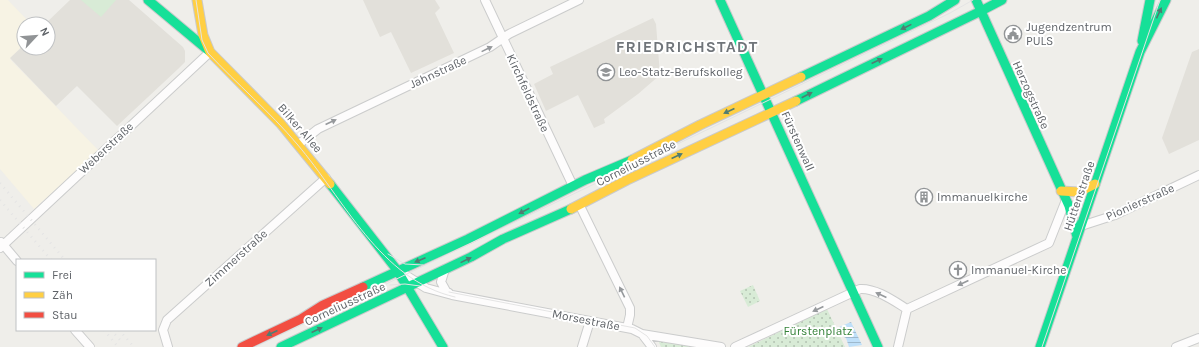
<svg xmlns="http://www.w3.org/2000/svg" width="1199" height="347" font-family="Karla,sans-serif">
<defs>
<pattern id="park-dots" width="8" height="8" patternUnits="userSpaceOnUse"><rect width="8" height="8" fill="#d8ebd6"/><path d="M2 2h.1M6 6h.1" fill="none" stroke="#b2c2b1" stroke-width="1.8" stroke-linecap="round"/></pattern>
<pattern id="water-rules" width="6" height="5" patternUnits="userSpaceOnUse"><rect width="6" height="5" fill="#bfe0f9"/><path d="M0 2.5h6" fill="none" stroke="#9eb9cd"/></pattern>
</defs>
<rect width="100%" height="100%" fill="#efeeea"/>
<path fill="#f7f3e4" d="M0,0H8L31,24H24V44L10,59L99,151L34,209L0,169Z"/>
<path fill="#e2e0da" d="M70,0H129L183,47L185,51V62L178,69L117,126L77,86L56,106L10,58L24,45V48H48V24H45Z
M363,0H435L440,8L435,13L454,53L411,73L391,32L380,37Z
M653,18L656,24L660,75L638,94L604,119L605,123L594,128L578,95L546,111L534,84L553,74L550,67Z
M1199,49V140L1169,154L1162,138L1192,52Z"/>
<path fill="url(#park-dots)" d="M753,285L760,301L748,307L740,291Z
M827,309L845,347H748Z
M658,340L699,347H661Z"/>
<path fill="#d8ebd6" d="M81,0H116L101,17Z"/>
<path fill="url(#water-rules)" d="M851,322L862,345L849,347L846,338L844,337L839,327Z"/>
<g fill="none" stroke-linecap="round" stroke-linejoin="round">
<defs>
<path id="street" d="M485,0L573,186
M299,144L318,129L490,47L509,34L579,0
M580,206L630,308V315L627,328
M1081,226L1115,215L1199,175
M1,242L17,261
M0,248L210,52
M445,269L441,282L446,291L449,293
M399,271L426,288L452,295L632,329L642,334L721,347
M907,309L1049,243L1066,200
M75,330L90,347
M642,334L652,347
M168,347L163,330L167,320L326,178
M582,347L590,321
M735,347L860,289C876,288 894,301 907,309
M898,347L907,309
M1176,347L1199,338"/>
<path id="fast" d="M148,0L209,51
M720,0L878,347
M1002,0L981,11L1069,206L1077,237
M1142,41L1150,0
M801,77L929,16L955,0
M796,101L981,11L976,0
M330,184L397,270L443,347
M363,287L468,239L585,180L632,160
M281,347L471,257L503,239L571,209
M1040,347L1140,52L1166,0"/>
<path id="slow" d="M197,0L203,35L210,52L281,124L330,184
M632,160L700,125L801,77
M1061,191L1079,192L1095,184
M571,209L627,180L796,101"/>
<path id="jam" d="M242,347L301,319L323,305L363,287"/>
</defs>
<use href="#street" stroke="#cbcccc" stroke-width="10"/>
<use href="#fast" stroke="#cacacb" stroke-width="11"/>
<use href="#slow" stroke="#cacacb" stroke-width="11"/>
<use href="#jam" stroke="#cacacb" stroke-width="11"/>
<use href="#street" stroke="#fdfcfc" stroke-width="8"/>
<use href="#fast" stroke="#16e098" stroke-width="9"/>
<use href="#slow" stroke="#ffcf43" stroke-width="9"/>
<use href="#jam" stroke="#f24e42" stroke-width="9"/>
<path stroke="#e4e4e4" stroke-width="1" d="M196,0L202,40L208,53C237,84 270,112 297,144C344,199 380,280 455,297
M388,254L405,264L423,265
M390,285L405,284L420,286
M449,292L635,328L647,336L655,347
M255,347L950,13L973,0
M1042,347L1160,0"/>
<path stroke="#e4e4e4" stroke-width="2.5" stroke-dasharray="1 5" stroke-linecap="butt" d="M0,183L65,260
M0,200L51,260
M104,330L118,347
M111,330L121,341
M119,330L134,347"/>
</g>
<defs><path id="oneway-solid" d="M-6-.8H1V-3.2L6.5 0L1 3.2V.8H-6Z"/></defs>
<g fill="#507c72">
<use href="#oneway-solid" transform="translate(1159 13) rotate(-65)"/>
<use href="#oneway-solid" transform="translate(906 27) rotate(154)"/>
<use href="#oneway-solid" transform="translate(877 61) rotate(-25)"/>
<use href="#oneway-solid" transform="translate(807 95) rotate(-27)"/>
<use href="#oneway-solid" transform="translate(729 111) rotate(155)"/>
<use href="#oneway-solid" transform="translate(677 156) rotate(-25)"/>
<use href="#oneway-solid" transform="translate(524 211) rotate(153)"/>
<use href="#oneway-solid" transform="translate(420 260) rotate(157)"/>
<use href="#oneway-solid" transform="translate(466 260) rotate(-26)"/>
<use href="#oneway-solid" transform="translate(317 330) rotate(-25)"/>
<use href="#oneway-solid" transform="translate(272 333) rotate(155)"/>
</g>
<g fill="#96999c">
<use href="#oneway-solid" transform="translate(487 49) rotate(-26)"/>
<use href="#oneway-solid" transform="translate(331 122) rotate(-25)"/>
<use href="#oneway-solid" transform="translate(963 283) rotate(155)"/>
<use href="#oneway-solid" transform="translate(622 292) rotate(-116)"/>
<use href="#oneway-solid" transform="translate(881 295) rotate(-155)"/>
<use href="#oneway-solid" transform="translate(818 309) rotate(155)"/>
</g>
<defs>
<symbol id="civic-ring" viewBox="-11 -11 22 22"><circle r="9.5" fill="#fff" stroke="#919496" stroke-width="1.5"/><path d="M-.6-6.5H3V-4.5H.6V-3L4-1V1h2V6H-6V1h2V-1L-.6-3ZM-1.2 2.5V6h2.4V2.5Z" fill="#919496"/></symbol>
<symbol id="school-ring" viewBox="-11 -11 22 22"><circle r="9.5" fill="#fff" stroke="#919496" stroke-width="1.5"/><path d="M0-5L7-2L0 1L-7-2ZM-4 1L0 2.5L4 1V4Q0 6-4 4Z" fill="#919496"/></symbol>
<symbol id="building-ring" viewBox="-11 -11 22 22"><circle r="9.5" fill="#fff" stroke="#919496" stroke-width="1.5"/><path d="M-4-6H4V6H1V3H-1V6H-4ZM-2.5-4.3h1.7v1.8h-1.7ZM.8-4.3h1.7v1.8H.8ZM-2.5-1h1.7V.8h-1.7ZM.8-1h1.7V.8H.8Z" fill="#919496"/></symbol>
<symbol id="church-ring" viewBox="-11 -11 22 22"><circle r="9.5" fill="#fff" stroke="#919496" stroke-width="1.5"/><path d="M-1.2-6h2.4v3.5h3.3v2.4h-3.3V6h-2.4V-.1h-3.3v-2.4h3.3Z" fill="#919496"/></symbol>
</defs>
<g fill-rule="evenodd">
<use href="#civic-ring" x="1003" y="24" width="20" height="20"/>
<use href="#school-ring" x="596" y="62" width="20" height="20"/>
<use href="#building-ring" x="914" y="187" width="20" height="20"/>
<use href="#church-ring" x="948" y="260" width="20" height="20"/>
</g>
<g text-anchor="middle" dominant-baseline="central" stroke-width="4" stroke-linejoin="round" paint-order="stroke">
<g font-size="12" fill="#5f6368" stroke="#fff" text-anchor="start">
<text x="1026" y="27">Jugendzentrum<tspan x="1026" dy="14">PULS</tspan></text>
<text x="619" y="72">Leo-Statz-Berufskolleg</text>
<text x="937" y="197">Immanuelkirche</text>
<text x="971" y="270">Immanuel-Kirche</text>
</g>
<g font-size="12" fill="#5f6368" stroke="#fff">
<text transform="translate(438 72) rotate(-25)">Jahnstraße</text>
<text transform="translate(528 93) rotate(65)">Kirchfeldstraße</text>
<text transform="translate(1031 95) rotate(66)">Herzogstraße</text>
<text transform="translate(300 128) rotate(49)">Bilker Allee</text>
<text transform="translate(798 141) rotate(66)">Fürstenwall</text>
<text transform="translate(106 148) rotate(-43)">Weberstraße</text>
<text transform="translate(636 163) rotate(-27)">Corneliusstraße</text>
<text transform="translate(1079 196) rotate(-71)">Hüttenstraße</text>
<text transform="translate(1140 202) rotate(-24)">Pionierstraße</text>
<text transform="translate(236 258) rotate(-42)">Zimmerstraße</text>
<text transform="translate(345 304) rotate(-25)">Corneliusstraße</text>
<text transform="translate(586 320) rotate(11)">Morsestraße</text>
</g>
<g font-size="12" fill="#348238" stroke="#fff">
<text x="818" y="331">Fürstenplatz</text>
</g>
<g font-size="16" font-weight="bold" letter-spacing="1" fill="#70757a" stroke="#fff">
<text x="687" y="46">FRIEDRICHSTADT</text>
</g>
</g>
<rect x="16" y="259" width="140" height="72" fill="#ffffff" stroke="#bfc1c3"/>
<rect x="24" y="272" width="20" height="6" fill="#16e098" stroke="#bfc1c3"/>
<text x="52" y="279" font-size="12" fill="#5f6368">Frei</text>
<rect x="24" y="292" width="20" height="6" fill="#ffcf43" stroke="#bfc1c3"/>
<text x="52" y="299" font-size="12" fill="#5f6368">Zäh</text>
<rect x="24" y="312" width="20" height="6" fill="#f24e42" stroke="#bfc1c3"/>
<text x="52" y="319" font-size="12" fill="#5f6368">Stau</text>
<g transform="translate(36 36) rotate(64)"><circle r="19" fill="#ffffff" stroke="#bfc1c3"/>
<path d="M0-3L7 15L0 10L-7 15Z" fill="#919496"/>
<text y="-6" font-size="11" font-weight="bold" text-anchor="middle" fill="#5f6368">N</text>
</g>
</svg>
